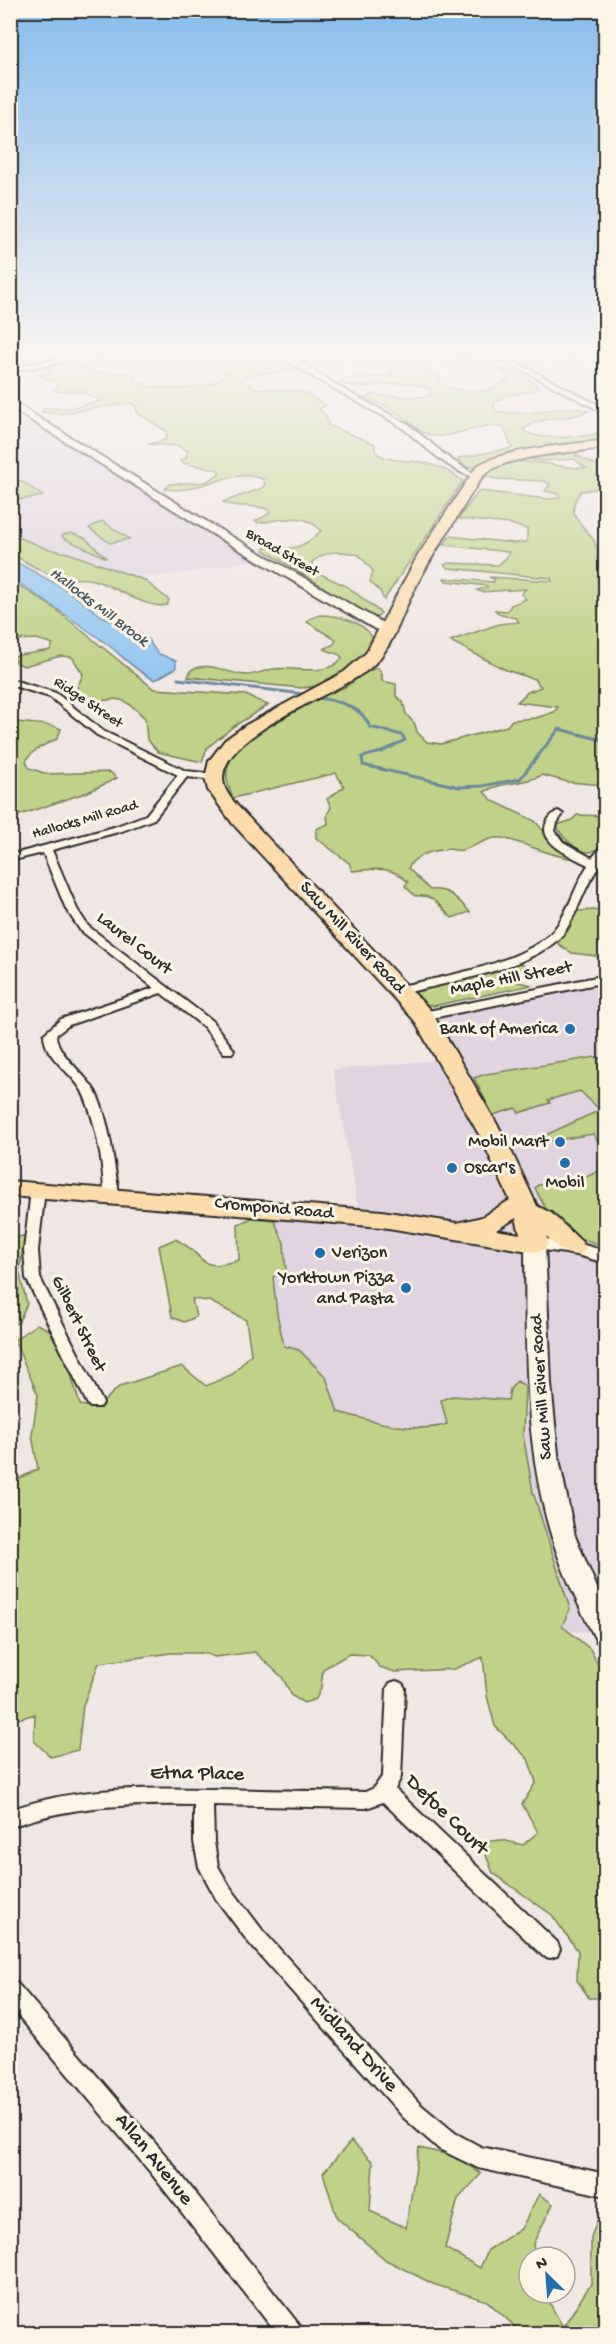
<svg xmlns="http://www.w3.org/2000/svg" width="616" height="2344" font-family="'Gochi Hand',sans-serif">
<rect width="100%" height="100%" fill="#f0e6e3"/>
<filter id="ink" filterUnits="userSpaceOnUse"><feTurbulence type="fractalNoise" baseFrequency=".0167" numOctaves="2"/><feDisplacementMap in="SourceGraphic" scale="12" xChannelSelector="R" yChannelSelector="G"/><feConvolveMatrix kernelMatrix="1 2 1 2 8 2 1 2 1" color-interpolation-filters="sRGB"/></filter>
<g filter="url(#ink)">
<path fill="#e1d4e0" d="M30,421L254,560L194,572L151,577L120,575L90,569L11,534V425Z
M605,967V1634L604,1632L276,1629L265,1422L266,1208L360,1217L333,1070L447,1059L423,1016L598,979Z"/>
<path fill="#c0d287" stroke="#767e59" stroke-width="1.5" d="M12,349H58L68,355L28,364L23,363L28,361Z
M178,349H263L281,357L293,368L289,372L253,374L241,380L255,388L303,392L326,405L319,409L327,417L328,425L375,444V452C389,462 403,460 420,462C437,464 450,471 463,481L384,600L380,591L370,582L373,571L359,555C340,550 328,550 312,562V568L316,572L348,587L381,613L374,619L264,550L265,547C274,546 282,549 290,548C303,547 312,539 321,531C305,511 281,520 258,523L255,521L269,514V510C254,503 234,509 223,502L260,489L265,485L263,479C231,466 199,495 165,489L170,484L206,482L219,474V470L182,463L180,461L186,458L188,451L178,446L148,444L165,440L168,432L137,413L136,406L131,403L57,414L42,412L43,408H70L102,401L83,392L55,391L53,390L58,387L57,383L39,375L50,373L46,366L67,365L80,367L92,372L129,373L135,376V381C157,392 209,392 228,374L212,367H181L177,363L192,357Z
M342,349H399L427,352L468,349L475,354L425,364L426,370L441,375L438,381C448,392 477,393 491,389C497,387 503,382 508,379V376L500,370L503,369L524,376L539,387L532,391L505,396L494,403L495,411C507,413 517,414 529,413C550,411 568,404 589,411C569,421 540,414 523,430C535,441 591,439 605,430V440L502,459L479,467H468L459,461L458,458L512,448L504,428C483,420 457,438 435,436C419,434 412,423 400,414C390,408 377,403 366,398L371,395L423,397L431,395L429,388C421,386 413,383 406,383C386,382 356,392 340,382L343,379L393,375C390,370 387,368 382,365C353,348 329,374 302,360C312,353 330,358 343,353Z
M512,349H605V371L595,362L584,359L565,358L531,366L500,352Z
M586,450H589L575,455L594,464H605V488L581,491C556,524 603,528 597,559L601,565L605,564V570L600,573L606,576L605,785L568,782L542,775C524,785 501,781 484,792L493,801L535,821L550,839L578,858C565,862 520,841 502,838C489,836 475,847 462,850C457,851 453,849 448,849C434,850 414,855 408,868L430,890C450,888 457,899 470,912L452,918C439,906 434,894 415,896L405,886L408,882C390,865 376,869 352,871L349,863L316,838V829L328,824L327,815L331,807L327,799L344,787L336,773L233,798C231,792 228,786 227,780C220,735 311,702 343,688C354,683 366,669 378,668L382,674V681L396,684V696L403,702L406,714L415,724L417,732L427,742L441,744L507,726L512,720L536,718L554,712L558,707L517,702L528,692L541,687L534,679L506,670L450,641L499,624L519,622L516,618L501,615L495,610L507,611L511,605L526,599L521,594L526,589L481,592L477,590L487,588V586L446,581L444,578L494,582V579L489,577L552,581L551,578L448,568L444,565L449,563L498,565L506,558L509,552L443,545L450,536L514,543L527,542V529L510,524L458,519L479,491L549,499L559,498V494L545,491L550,484L544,481L496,479L485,476C514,448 551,469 586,468L574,459L543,461L529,459Z
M11,481H21L43,496L11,501Z
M102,521L129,539L110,543L89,528Z
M71,533L85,538L107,558L63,538L62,535Z
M10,534L48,549L68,553L144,580L169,600L167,605C146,610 116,586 93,580C81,577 68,580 56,577C41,572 25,561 11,554Z
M11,580L54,608L154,689L246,695L268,705L234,726L207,748L202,762L158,752L147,739L145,718C137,711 131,703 121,700C104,695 88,712 75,693L83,674L72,657L61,656L24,666L15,662L13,656L45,651L50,650L53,644L37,639L11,640V629L18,623L11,615Z
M320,615C336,615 363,621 372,637C369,644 366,652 362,659C350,676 322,687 302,688L188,677L191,670C207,660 229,674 246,675C257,675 264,670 274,669C293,666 327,678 342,658L340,655L324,649L334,644L336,640L307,622L309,619Z
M10,720C27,726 45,721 61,729L57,739C44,745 33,749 26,761L29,768L47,774L110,772L117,778L88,792L11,818Z
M577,815L605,816V843C600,846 595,852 589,852C577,852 560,836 557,825L572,820Z
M596,910L605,913V962L596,956L572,953L558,944C560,937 566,935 570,928C573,921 572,918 578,911Z
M521,963L524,965L523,970L506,975L505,979L532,985L433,1006L422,1003L413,992Z
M596,1057L605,1059V1152L593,1134L522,1146L600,1110L580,1091L548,1100L550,1103L522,1112L519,1113L516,1108L493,1115L474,1078L486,1074Z
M605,1168V1229L598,1234L605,1240V1246C563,1234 555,1229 535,1188L538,1185L580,1180Z
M252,1218L274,1220L284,1243L286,1273L273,1277L277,1314L284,1346L299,1350L326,1377L338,1412C370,1420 416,1435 447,1424L441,1400L452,1396L508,1400L510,1389L517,1381L525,1386L523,1435L533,1492L570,1609L562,1626L590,1649L605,1678L606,1889L602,1890L597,1898L605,1916V1998H589L577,1980L578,1951L552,1915L493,1873L481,1842L502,1840L523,1845L538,1832L522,1804L536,1782L528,1759L495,1726L487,1696L483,1657L454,1669L395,1672L380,1667L369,1655L349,1654L323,1669L321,1688L316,1699L304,1703L292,1696L282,1677L255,1652L215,1657L203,1653H171L99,1663L83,1705L78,1750L51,1757L34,1741L35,1714L11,1721L10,1483L38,1469L32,1435L38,1395L14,1340L37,1324L54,1332L67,1361L80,1405L97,1408L120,1386L182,1366L206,1386L233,1374L251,1354L246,1320L209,1301L192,1299L196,1317L184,1322L172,1317L159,1246L175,1239C208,1254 194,1274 239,1260L238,1224Z
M26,1235L19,1271L27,1304L18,1323L11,1324V1239Z
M351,2141L373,2162L370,2211L406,2228L419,2148L455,2156L481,2174L458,2199L445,2248L480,2268L488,2250L521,2229L539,2194L553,2204L533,2244L535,2257H529V2293H544L563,2327L591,2284V2237L600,2214H605V2333H519V2330L487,2301L433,2284L386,2260L337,2218L323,2173Z"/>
<path fill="#95c7f1" stroke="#6b89a2" stroke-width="1.5" d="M11,559L70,592L100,615L147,638L157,653L176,661V668L155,680C135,671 121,654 103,641C73,619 41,599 11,577Z"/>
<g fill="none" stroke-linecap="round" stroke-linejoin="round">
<path stroke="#6b89a2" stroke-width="3" d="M178,679L303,694
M319,698C340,702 361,705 370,727L402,735L405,740L382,752L362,757L363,765L459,787L482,786L520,779L559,729L606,741"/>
<defs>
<path id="minor" d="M111,349H126L10,372V368Z
M272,349H280L346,391L408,424L450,459L471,472L481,475C464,485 419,441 405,430C394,421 379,414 366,407C335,389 300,372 272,349Z
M482,349H490L606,409V414Z
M10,679L56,693L103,731L186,771L214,774L219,777L214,780L187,777L154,819L122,831L52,850L77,909L88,926L212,1021L234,1050L232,1053H224L204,1027L161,993L69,1025L56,1035C57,1055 85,1073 95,1091C110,1120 112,1155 118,1186V1195L111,1199L104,1195C104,1165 95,1117 82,1091C71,1071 44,1058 44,1034L61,1019L154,988L80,930L66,909L43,853L10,861V855L114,827L146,815L178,775L97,735L50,697L10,685Z
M558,811L563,814L557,823L555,831L563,842L592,858L602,846L606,845C606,861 595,870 588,885C580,901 574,919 563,934C534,969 444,983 401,994L397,993L395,990L397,987C440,977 523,964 553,931C569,912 575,885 588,865C573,857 534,842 548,820C551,816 553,813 558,811Z
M606,975V982L423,1020L417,1016L423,1012Z
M38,1186L45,1190L38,1250L40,1278L103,1403L100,1407H90L87,1403L26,1278L24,1250L31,1190Z
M396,1681L402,1683L405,1688L401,1777L395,1789L557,1942L560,1949L557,1956L550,1958L543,1956L383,1802L366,1808L213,1805L214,1842L218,1866L230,1887L263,1931L420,2104L455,2133L481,2147L606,2174V2196L478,2168L439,2149L404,2118L249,1943L216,1899L199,1867L194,1842V1805C128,1804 73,1805 10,1827V1810C77,1786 144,1788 214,1789C264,1790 315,1791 365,1792L374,1788L383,1775L387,1688L390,1683Z
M10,1981L17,1983L167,2157L300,2326L304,2334H277L151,2173L10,2006Z"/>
<path id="tertiary" d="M10,400L222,531L383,623L395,628L389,632L375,629L214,535L10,407Z
M535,1238L573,1242L606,1251V1263L573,1254L528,1248L526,1244L528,1240Z"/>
<path id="secondary" d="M535,1237L542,1239L545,1244L551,1384L558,1454L575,1536L606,1609V1645L597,1642C580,1609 563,1574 552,1538C523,1444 526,1341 525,1244L528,1239Z"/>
<path id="trunk" d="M606,440V448C575,452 509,455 486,473C478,481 474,490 468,499C449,531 428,561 412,594C400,619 392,650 369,669C336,695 224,732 223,778C223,793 238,806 247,816L431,1011L505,1138L537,1206L551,1213L582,1242L586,1248L582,1254C565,1258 557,1247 546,1236L548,1244L544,1250L535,1252L382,1227L10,1196V1181L382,1211L457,1223L482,1217L510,1200L481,1138L414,1020L233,824L208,790L205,778L209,761L225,740L246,725L344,672L366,653L417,557L476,467C502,448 573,445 606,440ZM516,1218L520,1234L496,1230Z"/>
</defs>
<use href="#minor" stroke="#2b2b2b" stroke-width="4"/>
<use href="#tertiary" stroke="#2b2b2b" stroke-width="4"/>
<use href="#secondary" stroke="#2b2b2b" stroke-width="4"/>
<use href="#trunk" stroke="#2b2b2b" stroke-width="4"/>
<use href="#minor" fill="#fcf5e5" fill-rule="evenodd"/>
<use href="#tertiary" fill="#fcf5e5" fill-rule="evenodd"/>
<use href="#secondary" fill="#fcf5e5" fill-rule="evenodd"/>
<use href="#trunk" fill="#fddcac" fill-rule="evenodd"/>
</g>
</g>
<linearGradient id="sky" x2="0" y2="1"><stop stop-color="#87bcec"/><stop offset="0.52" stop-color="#f8f4f2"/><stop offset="1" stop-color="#f8f4f2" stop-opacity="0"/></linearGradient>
<rect width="616" height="677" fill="url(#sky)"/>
<g fill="#1f6fb2" stroke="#fcf5e5" stroke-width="2">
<circle cx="570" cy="1029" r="6"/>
<circle cx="560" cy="1142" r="6"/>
<circle cx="565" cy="1163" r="6"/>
<circle cx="452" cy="1168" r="6"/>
<circle cx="320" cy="1253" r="6"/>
<circle cx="406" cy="1288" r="6"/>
</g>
<g text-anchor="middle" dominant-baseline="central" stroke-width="6" stroke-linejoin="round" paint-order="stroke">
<g font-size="15" fill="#2b2b2b" stroke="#fcf5e5">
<text transform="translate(282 553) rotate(30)">Broad Street</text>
<text transform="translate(88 703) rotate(34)">Ridge Street</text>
<text transform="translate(85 820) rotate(-16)">Hallocks Mill Road</text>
</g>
<g font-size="16" font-style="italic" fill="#4b5a66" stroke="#fcf5e5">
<text transform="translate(98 608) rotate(37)">Hallocks Mill Brook</text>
</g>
<g font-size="18" fill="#2b2b2b" stroke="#fcf5e5">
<text transform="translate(352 938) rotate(47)">Saw Mill River Road</text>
<text transform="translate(134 944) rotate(38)">Laurel Court</text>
<text transform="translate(511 979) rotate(-11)">Maple Hill Street</text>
<text transform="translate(274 1209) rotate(5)">Crompond Road</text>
<text transform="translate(78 1324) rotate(64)">Gilbert Street</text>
<text transform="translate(542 1387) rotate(-94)">Saw Mill River Road</text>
</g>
<g font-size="18" fill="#2b2b2b" stroke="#fcf5e5" text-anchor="end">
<text x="558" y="1029">Bank of America</text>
<text x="548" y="1142">Mobil Mart</text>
<text x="464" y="1168" text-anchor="start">Oscar's</text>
<text x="565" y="1183" text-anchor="middle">Mobil</text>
<text x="332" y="1253" text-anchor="start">Verizon</text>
<text x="394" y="1278">Yorktown Pizza<tspan x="394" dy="21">and Pasta</tspan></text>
</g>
<g font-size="21" fill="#2b2b2b" stroke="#fcf5e5">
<text transform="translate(197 1775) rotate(1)">Etna Place</text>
<text transform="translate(446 1816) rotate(44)">Defoe Court</text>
<text transform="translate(353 2045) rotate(48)">Midland Drive</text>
<text transform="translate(153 2160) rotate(51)">Allan Avenue</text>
</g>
</g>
<rect width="616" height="2344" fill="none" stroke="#fcf5e5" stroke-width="36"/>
<rect x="18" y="18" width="580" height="2308" fill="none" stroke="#2b2b2b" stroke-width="2" filter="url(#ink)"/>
<g transform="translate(547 2275) rotate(335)"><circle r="28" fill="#fcf5e5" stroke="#a8a49b" stroke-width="1.5"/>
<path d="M0-4.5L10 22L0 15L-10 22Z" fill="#1f6fb2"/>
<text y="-9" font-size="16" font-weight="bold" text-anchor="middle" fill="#2b2b2b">N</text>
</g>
</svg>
